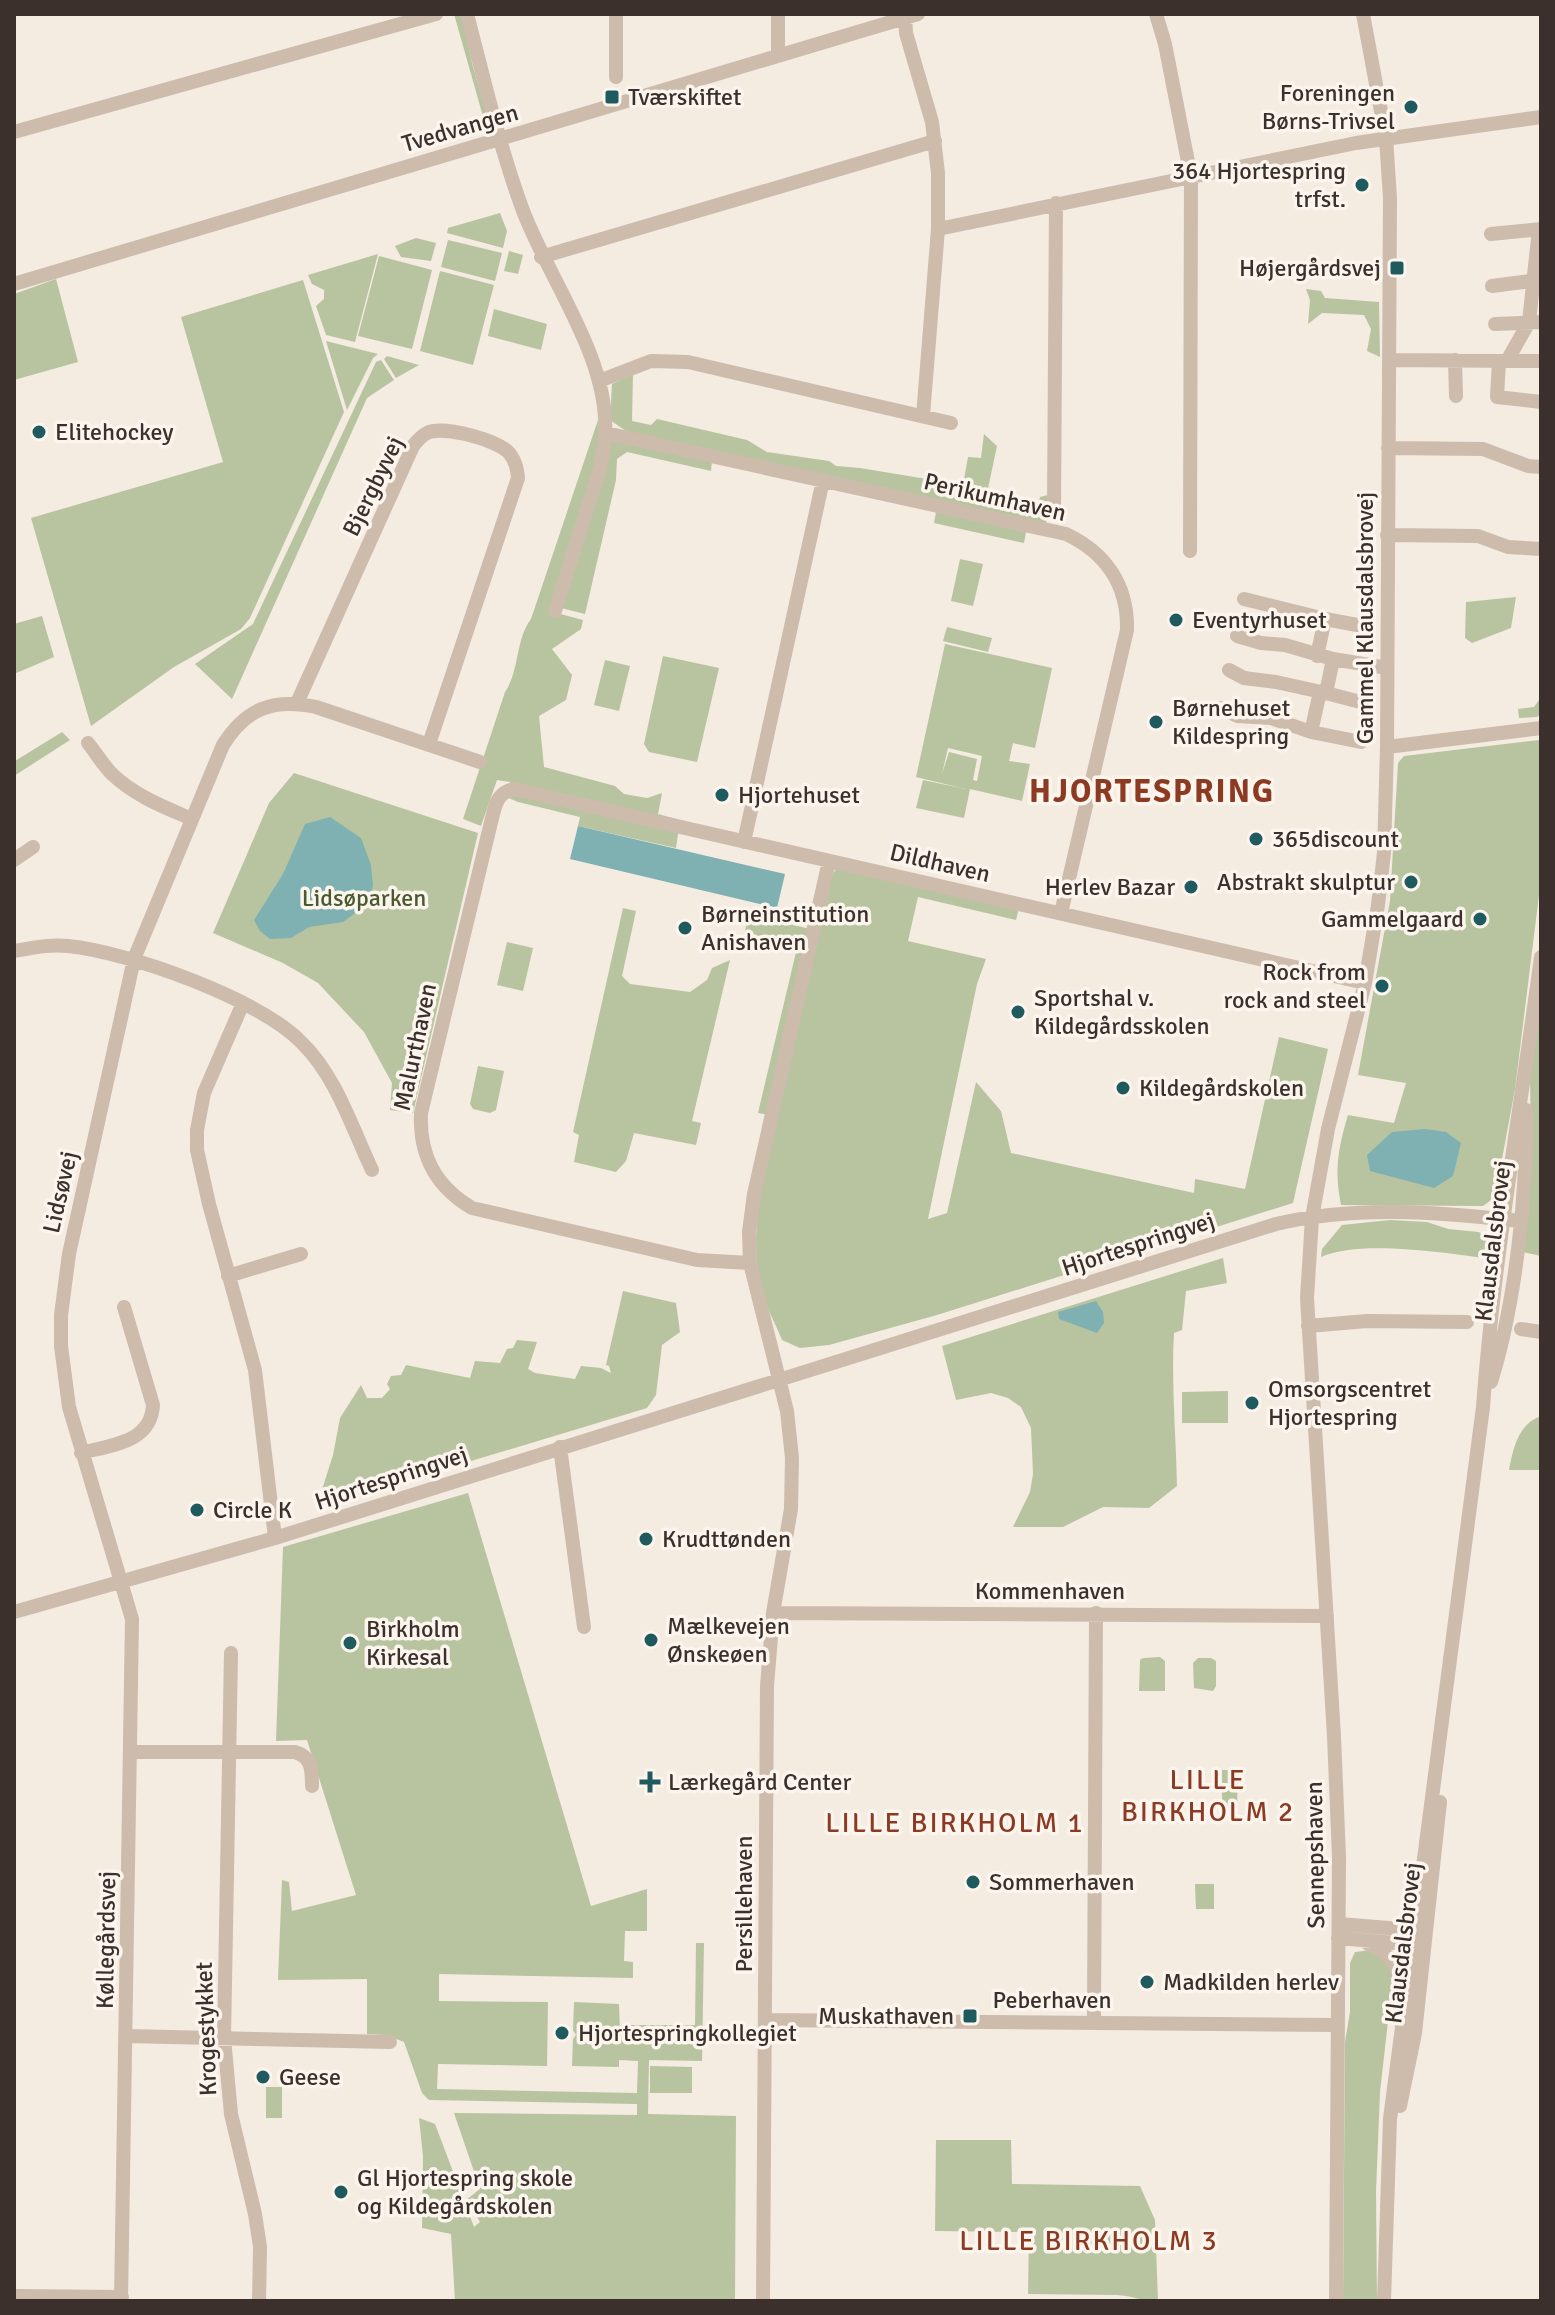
<svg xmlns="http://www.w3.org/2000/svg" width="1555" height="2315" font-family="Signika,sans-serif">
<rect width="100%" height="100%" fill="#f4ebe1"/>
<path fill="#b8c4a0" fill-rule="evenodd" d="M454,14L462,16L473,67L488,119L484,120Z
M500,213L507,231L503,248L447,233L448,228Z
M416,238L436,243L431,261L401,257L395,246Z
M448,240L502,253L495,281L441,267Z
M509,251L523,255L518,274L504,271Z
M378,254L355,342L326,335L316,306L324,299V290L312,284L308,275Z
M379,256L432,270L412,349L358,336Z
M440,271L494,285L473,365L420,351Z
M56,279L78,362L14,380V294Z
M303,280L344,412L250,618L241,629L174,667L91,726L31,518L223,462L181,317Z
M1306,289L1321,291L1325,298L1379,302L1380,357L1367,351L1371,329L1364,315L1322,313L1308,324L1310,300Z
M494,309L547,324L541,350L488,336Z
M326,341L378,354L373,358L347,410Z
M387,356L419,365L396,378L384,359Z
M381,360L394,380L367,398L232,699L195,664L253,624L376,362Z
M633,374L632,421L651,425L657,419L747,440L767,452L829,461L836,466L860,468L963,485L968,457L981,458L984,434L997,446L986,498L1037,508L1040,497L1048,495L1046,527L626,431L610,420L612,384Z
M598,420L600,435L598,464L553,612L583,620L581,629L552,649L572,675L566,700L539,716L544,767L615,786L624,794L647,798L662,793L658,814L680,820L676,848L578,826L580,817L518,802L506,797L510,782L497,780L481,826L463,819L505,692C520,670 515,640 531,619Z
M611,438L712,459L711,471L627,452L617,459L616,480L585,614L561,608Z
M936,512L1026,532L1024,543L934,523Z
M960,559L983,564L973,606L951,601Z
M1516,597L1511,628L1472,643L1465,638L1466,602Z
M42,616L54,657L14,674V624Z
M947,627L992,638L988,652L943,641Z
M945,644L1052,668L1035,748L1013,743L1009,761L1030,764L1022,801L970,789L964,818L916,808L923,780L966,789L916,777ZM948,748L982,756L977,781L973,780L977,759L949,752L942,774Z
M663,656L719,668L697,762L649,752L644,744Z
M605,660L630,666L619,711L594,705Z
M1541,688V714L1537,717L1519,718L1518,709L1534,707L1539,700Z
M62,732L70,740L14,776L15,761Z
M1539,740L1541,742V879L1515,1089L1495,1197L1483,1206L1341,1205C1334,1170 1338,1149 1348,1115L1394,1123L1406,1083L1358,1075L1390,901L1398,763L1404,756Z
M294,773L478,833L413,1113L390,1110L392,1083L364,1032L318,983L283,963L213,933L269,803Z
M837,868L1019,908L1016,920L918,897L908,941L986,959L977,984L928,1219L947,1213L976,1082L1001,1111L1011,1153L1194,1193L1195,1179L1245,1189L1279,1037L1328,1049L1293,1203L937,1315L829,1345L800,1348L782,1340C776,1325 767,1309 763,1294C746,1237 764,1171 777,1116L758,1113L797,948L744,935L749,914L818,931L830,877Z
M623,908L636,911L622,976L630,984L690,992L707,980L712,968L730,960L692,1121L701,1123L696,1145L634,1133L626,1161L616,1172L574,1162L579,1135L573,1132Z
M507,942L533,948L523,991L497,985Z
M1541,991V1256L1523,1252L1531,1151L1530,1074Z
M478,1066L504,1071L496,1110L490,1113L473,1109L470,1104Z
M1390,1220L1427,1222L1448,1229L1479,1232L1492,1243V1259C1447,1253 1360,1239 1321,1257L1322,1249L1342,1225Z
M1223,1258L1227,1283L1186,1291L1182,1330L1174,1333C1171,1384 1176,1435 1177,1486L1149,1508L1103,1507L1063,1527H1013L1030,1492L1033,1474L1031,1428L1021,1407L1008,1398L991,1393L956,1400L942,1346Z
M623,1291L676,1303L680,1332L662,1345L656,1395L647,1408L322,1506L320,1496L333,1455L340,1418L361,1385L367,1398H382L390,1389L387,1384L391,1376L401,1375L406,1365L470,1378L475,1361L500,1363L507,1349L513,1348L517,1340L537,1342L528,1369L535,1373L575,1379L581,1366L601,1368L611,1373L609,1366L606,1365Z
M1228,1391V1423H1182V1392Z
M1541,1416V1470H1509C1513,1449 1518,1424 1541,1416Z
M468,1493L591,1906L647,1889V1931H625L624,1961L633,1962V1978L439,1974V2001L548,2002L547,2066L438,2064L437,2089L637,2093L638,2061L619,2060V2067L572,2066L573,2039L576,2035L573,2030L574,2002L619,2004L620,2030V2025H695L696,1943H704L702,2061L649,2060L648,2114L736,2116L735,2301H455L451,2234L422,2228L423,2156L419,2118L435,2124L474,2227L480,2222L466,2200L480,2189L454,2113L637,2115V2104L429,2100L422,2093L404,2042L386,2035L367,2034V1979L278,1980L282,1880L289,1882L292,1911L356,1895L307,1740L276,1741L283,1547Z
M1160,1657L1165,1661V1691H1139L1140,1660L1143,1658Z
M1198,1658H1211L1216,1661V1686L1213,1691L1194,1688L1193,1663Z
M1222,1770H1238L1237,1807H1222Z
M1195,1884H1214V1909H1196Z
M1372,1950L1383,1956L1393,1977L1380,2092L1376,2192L1377,2301H1343L1345,2042L1350,2012V1963L1355,1952Z
M650,2066L692,2067V2093H650Z
M266,2087H282V2118H266Z
M936,2140H1011L1012,2184L1140,2186L1155,2220L1158,2301C1142,2301 1132,2296 1117,2295L1028,2294L1029,2232L935,2231Z"/>
<path fill="#7fb0b2" d="M330,817L361,838L371,865L373,886L366,905L343,922L309,927L291,938L270,939L260,931L254,920L283,874L305,824Z
M578,826L785,874L777,908L570,859Z
M1425,1129L1446,1132L1461,1143L1453,1176L1434,1188L1370,1171L1367,1155L1392,1132Z
M1096,1301L1103,1312L1104,1323L1097,1333L1059,1319L1058,1312Z"/>
<g fill="none" stroke-linecap="round" stroke-linejoin="round">
<path stroke="#cdbbac" stroke-width="14" d="M467,14C484,79 499,145 522,208C548,279 610,358 605,435C604,462 594,487 586,512C576,545 565,578 555,611
M616,14V77
M778,14V56
M905,14L906,33L932,122L938,173V229L923,416
M1156,14L1165,44L1191,177L1190,551
M14,132L436,14
M938,229L1356,143L1541,117
M1491,234L1541,229
M541,257L935,141
M14,284L918,14
M1492,286L1539,280
M1495,324L1541,322
M1389,360L1541,361
M1455,360L1456,396
M1499,361L1497,397L1541,402
M1507,361L1529,322L1539,229
M599,381L651,361L688,362L951,423
M606,433L1066,534C1106,553 1128,585 1127,630L1061,913
M1388,448L1483,449L1528,466L1541,467
M1054,511L1056,203
M1387,535L1478,536L1508,547L1541,549
M1244,599L1325,619L1317,656
M1325,619L1368,627
M1237,636L1261,643L1285,645L1333,659L1387,668
M1229,670L1244,678L1276,682L1326,693L1333,659
M1326,693L1368,704
M297,703L413,446C417,441 421,436 427,433C443,425 499,440 510,454C516,462 517,469 518,478L429,744
M1220,708L1238,716L1271,718L1311,732L1320,692
M1311,732L1361,742
M88,743C96,753 103,765 112,774C135,796 164,807 192,819
M1387,747L1541,728
M744,842L823,480
M14,860L33,847
M14,951C32,948 49,944 68,946C129,952 260,999 302,1043C336,1076 352,1128 372,1170
M243,1003L204,1093L197,1130V1150L209,1204L255,1370L275,1538
M750,1263L697,1260L472,1208C435,1186 419,1155 421,1113L493,814C496,801 500,792 514,789L1365,983
M228,1276L301,1254
M1308,1326L1367,1321L1467,1322
M1521,1329L1541,1332
M1491,1382C1516,1301 1527,1195 1526,1110
M560,1447L584,1627
M81,1453C111,1445 151,1443 153,1405L124,1307
M14,1612L275,1538L1276,1224C1356,1205 1438,1212 1520,1221
M773,1613L1327,1616
M231,1653L224,2038L231,2114L255,2214L260,2247L259,2301
M130,1752H295C312,1757 312,1770 312,1786
M1339,1924L1413,1930L1418,1936
M1338,1938L1418,1945
M1368,1944C1390,1954 1397,1963 1402,1987
M765,2020L1338,2025
M1094,2022L1096,1613
M126,2036L390,2042
M1400,2106L1415,2033L1440,1802
M14,2296L122,2297
M121,2301L132,1619L69,1407L61,1346V1315L69,1254L134,959L223,745C246,708 274,698 316,707L480,762
M763,2301L767,1686L773,1613L791,1509L792,1458L787,1411L750,1263L749,1232L754,1194L829,861
M1336,2301L1339,1857L1334,1736L1307,1298L1312,1218L1328,1129L1365,983L1378,905L1384,853L1387,747L1390,198L1386,138L1363,14
M1384,2301L1390,2119L1483,1407C1494,1256 1521,1107 1541,957"/>
</g>
<g fill="#1f5a5e" stroke="#fbf5ee" stroke-width="3">
<rect x="604" y="89" width="16" height="16" rx="4"/>
<circle cx="1411" cy="107" r="8"/>
<circle cx="1362" cy="185" r="8"/>
<rect x="1389" y="260" width="16" height="16" rx="4"/>
<circle cx="39" cy="432" r="8"/>
<circle cx="1176" cy="620" r="8"/>
<circle cx="1156" cy="722" r="8"/>
<circle cx="722" cy="795" r="8"/>
<circle cx="1256" cy="839" r="8"/>
<circle cx="1411" cy="882" r="8"/>
<circle cx="1191" cy="887" r="8"/>
<circle cx="1480" cy="919" r="8"/>
<circle cx="685" cy="928" r="8"/>
<circle cx="1382" cy="986" r="8"/>
<circle cx="1018" cy="1012" r="8"/>
<circle cx="1123" cy="1088" r="8"/>
<circle cx="1252" cy="1403" r="8"/>
<circle cx="197" cy="1510" r="8"/>
<circle cx="646" cy="1539" r="8"/>
<circle cx="651" cy="1640" r="8"/>
<circle cx="350" cy="1643" r="8"/>
<path d="M646 1770h8v8h8v8h-8v8h-8v-8h-8v-8h8z"/>
<circle cx="973" cy="1882" r="8"/>
<circle cx="1147" cy="1982" r="8"/>
<rect x="962" y="2008" width="16" height="16" rx="4"/>
<circle cx="562" cy="2033" r="8"/>
<circle cx="263" cy="2077" r="8"/>
<circle cx="341" cy="2192" r="8"/>
</g>
<g text-anchor="middle" dominant-baseline="central" stroke-width="7" stroke-linejoin="round" paint-order="stroke">
<g font-size="24" fill="#3b302b" stroke="#fbf5ee" text-anchor="start">
<text x="1395" y="93" text-anchor="end">Foreningen<tspan x="1395" dy="28">Børns-Trivsel</tspan></text>
<text x="628" y="97">Tværskiftet</text>
<text x="1346" y="171" text-anchor="end">364 Hjortespring<tspan x="1346" dy="28">trfst.</tspan></text>
<text x="1381" y="268" text-anchor="end">Højergårdsvej</text>
<text x="55" y="432">Elitehockey</text>
<text x="1192" y="620">Eventyrhuset</text>
<text x="1172" y="708">Børnehuset<tspan x="1172" dy="28">Kildespring</tspan></text>
<text x="738" y="795">Hjortehuset</text>
<text x="1272" y="839">365discount</text>
<text x="1395" y="882" text-anchor="end">Abstrakt skulptur</text>
<text x="1175" y="887" text-anchor="end">Herlev Bazar</text>
<text x="701" y="914">Børneinstitution<tspan x="701" dy="28">Anishaven</tspan></text>
<text x="1464" y="919" text-anchor="end">Gammelgaard</text>
<text x="1366" y="972" text-anchor="end">Rock from<tspan x="1366" dy="28">rock and steel</tspan></text>
<text x="1034" y="998">Sportshal v.<tspan x="1034" dy="28">Kildegårdsskolen</tspan></text>
<text x="1139" y="1088">Kildegårdskolen</text>
<text x="1268" y="1389">Omsorgscentret<tspan x="1268" dy="28">Hjortespring</tspan></text>
<text x="213" y="1510">Circle K</text>
<text x="662" y="1539">Krudttønden</text>
<text x="667" y="1626">Mælkevejen<tspan x="667" dy="28">Ønskeøen</tspan></text>
<text x="366" y="1629">Birkholm<tspan x="366" dy="28">Kirkesal</tspan></text>
<text x="668" y="1782">Lærkegård Center</text>
<text x="989" y="1882">Sommerhaven</text>
<text x="1163" y="1982">Madkilden herlev</text>
<text x="954" y="2016" text-anchor="end">Muskathaven</text>
<text x="578" y="2033">Hjortespringkollegiet</text>
<text x="279" y="2077">Geese</text>
<text x="357" y="2178">Gl Hjortespring skole<tspan x="357" dy="28">og Kildegårdskolen</tspan></text>
</g>
<g font-size="24" fill="#3b302b" stroke="#fbf5ee">
<text transform="translate(460 128) rotate(-16)">Tvedvangen</text>
<text transform="translate(373 486) rotate(-64)">Bjergbyvej</text>
<text transform="translate(995 497) rotate(13)">Perikumhaven</text>
<text transform="translate(1365 618) rotate(-90)">Gammel Klausdalsbrovej</text>
<text transform="translate(940 863) rotate(13)">Dildhaven</text>
<text transform="translate(415 1047) rotate(-78)">Malurthaven</text>
<text transform="translate(60 1192) rotate(-77)">Lidsøvej</text>
<text transform="translate(1493 1241) rotate(-83)">Klausdalsbrovej</text>
<text transform="translate(1138 1244) rotate(-18)">Hjortespringvej</text>
<text transform="translate(391 1478) rotate(-18)">Hjortespringvej</text>
<text x="1050" y="1591">Kommenhaven</text>
<text transform="translate(1315 1855) rotate(-91)">Sennepshaven</text>
<text transform="translate(744 1904) rotate(-90)">Persillehaven</text>
<text transform="translate(106 1940) rotate(-89)">Køllegårdsvej</text>
<text transform="translate(1403 1943) rotate(-83)">Klausdalsbrovej</text>
<text x="1052" y="2000">Peberhaven</text>
<text transform="translate(206 2029) rotate(-92)">Krogestykket</text>
</g>
<g font-size="24" fill="#4a5a2e" stroke="#fbf5ee">
<text x="364" y="898">Lidsøparken</text>
</g>
<g font-size="28" letter-spacing="2" fill="#8c3b22" stroke="#fbf5ee">
<text x="1208" y="1780">LILLE<tspan x="1208" dy="32">BIRKHOLM 2</tspan></text>
<text x="955" y="1823">LILLE BIRKHOLM 1</text>
<text x="1089" y="2241">LILLE BIRKHOLM 3</text>
</g>
<g font-size="32" font-weight="bold" letter-spacing="2" fill="#8c3b22" stroke="#fbf5ee">
<text x="1152" y="791">HJORTESPRING</text>
</g>
</g>
<rect width="1555" height="2315" fill="none" stroke="#3b302b" stroke-width="32"/>
</svg>
